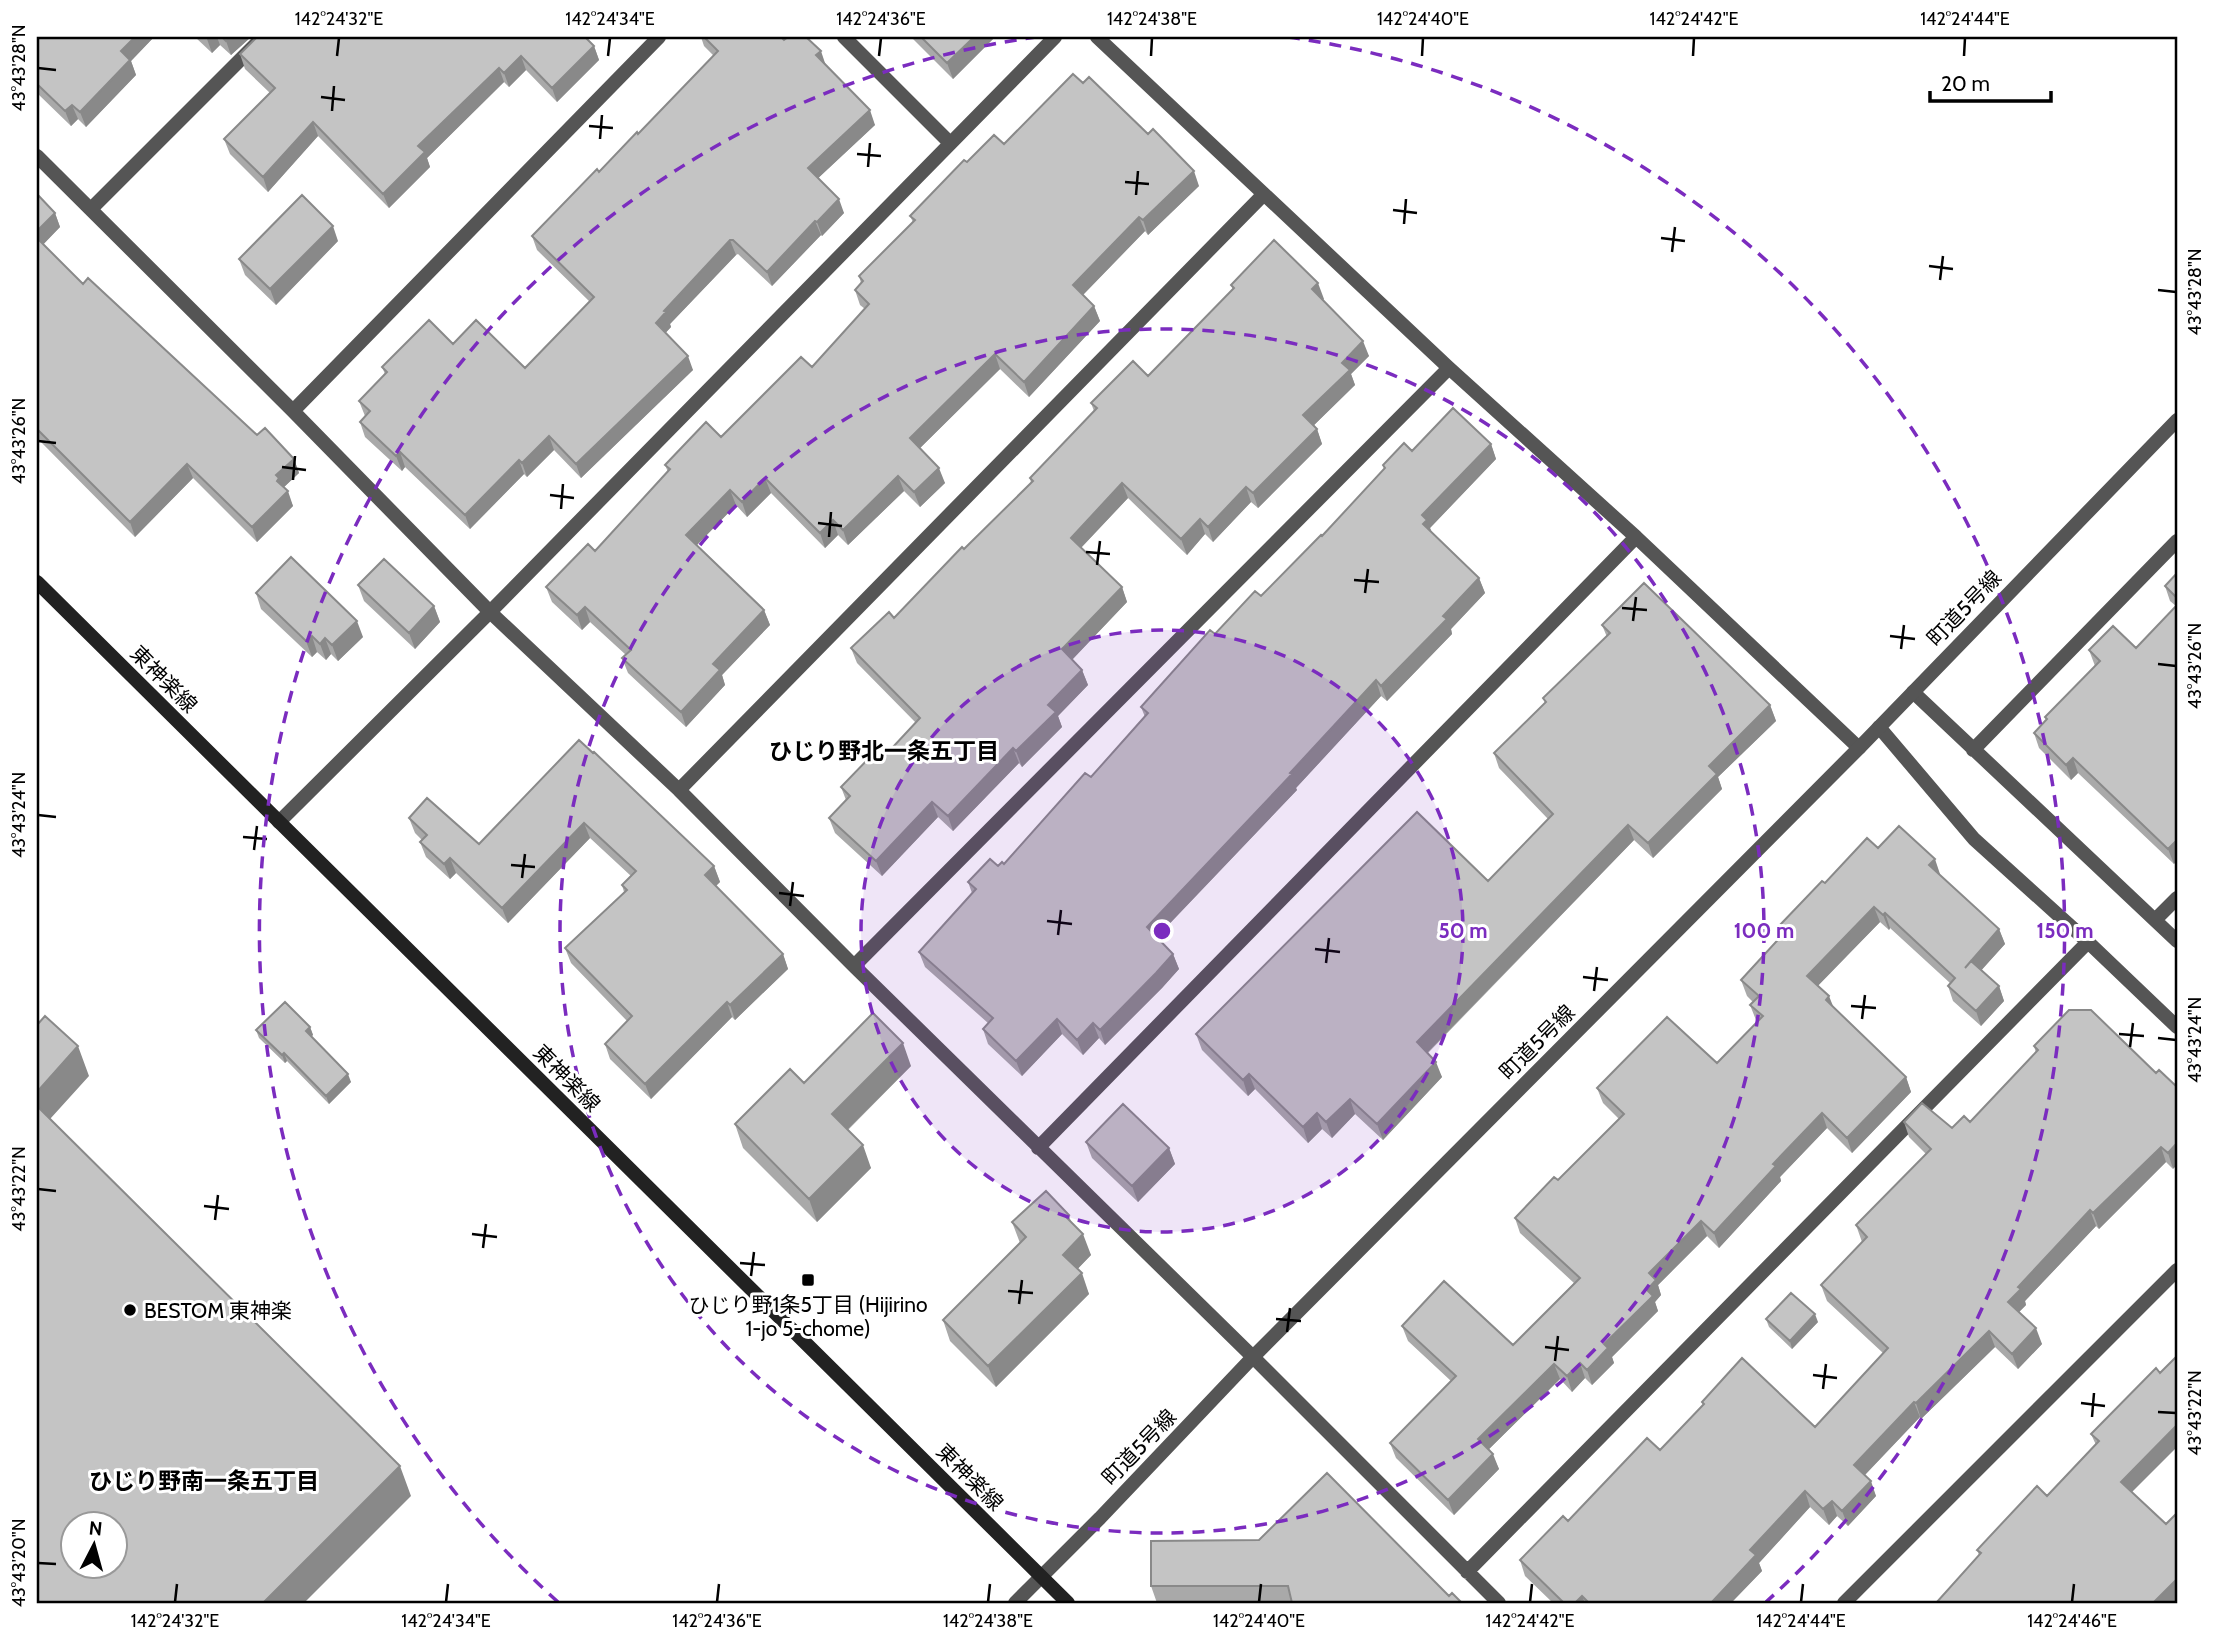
<svg xmlns="http://www.w3.org/2000/svg" width="2214" height="1640" font-family="Cabin,'Noto Sans JP',sans-serif">
<rect width="100%" height="100%" fill="#fff"/>
<g fill="none" stroke-linecap="round" stroke-linejoin="round">
<path stroke="#555" stroke-width="14" d="M844,37L949,142
M1097,37L1449,368L1636,537L1859,748
M37,156L293,411L490,612L679,790L854,966L1253,1357L1499,1603
M91,209L263,37
M293,411L659,37
M1913,692L2177,941
M1879,727L1974,839L2088,942L2177,1027
M1973,750L2177,541
M679,790L1264,194
M279,822L490,612L1055,37
M2155,920L2177,898
M854,966L1449,368
M1038,1148L1636,537
M1467,1572L2088,942
M1844,1603L2177,1270"/>
<path stroke="#555" stroke-width="14" d="M1015,1603L1100,1518L1253,1357L1859,748L2177,420"/>
<path stroke="#222" stroke-width="14" d="M37,582L1068,1603"/>
</g>
<path fill="#a9a9a9" d="M37,37H154L131,61L136,75L86,127L78,119L71,126L37,93Z
M195,37H251L231,55L220,45L212,53Z
M701,37H781L784,40L826,65L875,125L818,178L844,213L822,236L821,235L772,286L738,254L736,255L670,324L671,327L665,333L693,370L581,478L554,450L527,477L524,474L470,529L405,467L402,471L365,437L360,422L365,416L359,401L385,374L382,367L453,344L525,368L590,302L537,250L532,236L638,134L714,56L704,46Z
M911,37H995L953,79Z
M594,46L599,60L557,102L526,70L509,87L504,82L427,158L430,167L389,208L318,136L268,192L230,154L224,139L270,93L245,69L240,54Z
M1004,144L1199,186L1148,235L1145,231L1083,295L1094,306L1100,321L1029,397L1000,369L920,448L945,483L920,507L904,491L848,545L838,535L825,548L771,493L747,517L736,505L697,545L764,610L770,625L722,675L725,685L686,727L628,673L622,658L626,655L590,622L582,630L552,602L546,587L595,551L668,472L665,465L721,437L812,367L865,309L860,305L855,290L861,283L859,276L913,222L910,216L967,162Z
M37,194L55,213L60,227L43,244L83,284L257,435L294,459L299,473L284,487L293,506L257,542L193,478L135,537L37,438Z
M338,241L276,305L245,275L239,259Z
M1231,285L1324,299L1323,300L1369,356L1351,374L1355,385L1314,425L1317,429L1322,444L1258,508L1251,502L1213,542L1205,534L1187,555L1128,498L1081,548L1122,587L1127,602L1072,660L1082,670L1088,685L1058,716L1062,727L1022,767L1019,763L953,831L938,817L882,876L835,833L829,818L846,800L841,787L879,762L916,723L857,663L851,648L894,618L1031,483L1030,478L1094,411L1091,403L1148,376L1233,290Z
M1491,444L1496,459L1430,528L1432,533L1479,578L1485,593L1451,629L1452,634L1387,701L1381,696L1296,788L1297,790L1157,937L1173,954L1179,969L1162,988L1105,1045L1099,1038L1083,1055L1062,1034L1022,1076L988,1044L983,1029L988,1023L925,967L919,952L972,893L968,882L998,866L1004,864L1091,777L1145,717L1141,707L1215,634L1261,596L1322,536L1384,469L1383,465L1412,451Z
M2177,573V860L2174,864L2078,773L2071,780L2039,748L2034,733L2046,720L2045,717L2095,666L2089,650L2136,648L2176,606L2170,601L2165,586Z
M358,585L434,606L440,622L415,649L364,601Z
M256,593L363,637L338,661L331,654L326,660L317,652L312,657L261,609Z
M1602,625L1770,705L1776,721L1718,777L1722,789L1653,858L1634,840L1428,1053L1442,1077L1383,1140L1355,1114L1332,1138L1322,1129L1308,1143L1255,1089L1248,1096L1202,1050L1196,1034L1488,881L1548,819L1499,768L1494,753L1545,703L1543,698L1607,637Z
M579,740L714,866L720,882L715,886L783,954L788,969L735,1020L732,1017L651,1099L610,1059L605,1044L627,1021L571,963L565,948L624,892L622,885L631,876L590,838L508,923L456,873L450,879L426,857L420,842L422,840L415,833L409,818L479,844Z
M1878,848L1940,874V875L1999,929L2005,944L1981,970L1999,986L2004,1001L1981,1026L1953,1001L1948,986L1950,983L1890,928L1889,930L1880,922L1818,985L1833,1007L1906,1077L1911,1092L1852,1153L1827,1128L1780,1177L1781,1181L1719,1248L1707,1236L1658,1285L1661,1295L1655,1302L1658,1311L1612,1357L1614,1363L1592,1385L1585,1378L1572,1392L1560,1379L1489,1449L1499,1469L1454,1515L1396,1458L1390,1443L1451,1381L1408,1341L1402,1326L1513,1345L1574,1283L1520,1233L1515,1218L1558,1180L1619,1119L1603,1103L1597,1088L1717,1063L1757,1022L1756,1020L1750,1005L1753,1002L1747,996L1741,980L1782,935L1779,926L1825,883Z
M310,1027L313,1035L311,1037L351,1082L329,1104L287,1061L285,1063L259,1038L256,1030Z
M2034,1046L2156,1073L2173,1169L2166,1162L2099,1229L2096,1226L2025,1301L2026,1305L2019,1312L2042,1344L2018,1369L1995,1347L1921,1419L1920,1417L1865,1475L1876,1496L1848,1526L1837,1516L1829,1525L1810,1507L1759,1563L1762,1571L1731,1603H1553L1525,1576L1520,1560L1568,1521L1660,1450L1703,1405L1702,1402L1815,1427L1883,1353L1827,1301L1821,1285L1862,1242L1856,1225L1926,1154L1909,1137L1904,1122L1952,1128L1970,1122L2036,1053Z
M911,1066L848,1130L871,1168L817,1222L743,1148L735,1124L804,1083Z
M1086,1142L1169,1148L1175,1164L1138,1202L1092,1158Z
M1069,1215L1071,1222L1091,1255L1077,1269L1089,1294L996,1387L950,1341L943,1320L1020,1243L1012,1222Z
M1766,1319L1818,1322L1792,1349L1769,1327Z
M2156,1368L2132,1492L2166,1524L2177,1513V1600L2174,1603H1936L1979,1555L1977,1550L2047,1496L2096,1445L2091,1434Z
M1151,1541L1449,1596L1462,1603H1157L1151,1586Z"/>
<path fill="#898989" d="M135,37H154L131,61L136,75L86,127L80,112L121,51Z
M208,37H217L220,45L212,53L207,39Z
M230,37H251L231,55L226,41Z
M974,37H995L953,79L947,63Z
M594,46L599,60L557,102L552,88Z
M821,51L826,66L816,55Z
M521,56L526,70L509,87L504,73Z
M499,68L504,82L427,158L430,167L389,208L383,194L418,146Z
M72,105L78,119L71,126L65,111Z
M870,110L875,125L813,183L808,168Z
M313,122L318,136L268,192L263,177Z
M1194,171L1199,186L1148,235L1143,220Z
M839,199L844,213L822,236L817,222Z
M55,213L60,227L39,249L37,243V231Z
M1139,217L1145,231L1078,300L1073,285Z
M815,221L821,235L772,286L767,272Z
M333,226L338,241L276,305L270,289Z
M730,240L736,255L670,324L671,327L661,338L656,323L664,311Z
M1318,283L1324,299L1318,304L1312,289Z
M1094,306L1100,321L1029,397L1024,382Z
M1363,341L1369,356L1351,374L1355,385L1309,430L1303,415L1342,363Z
M995,354L1000,369L915,453L910,438Z
M688,356L693,370L581,478L576,464Z
M1317,429L1322,444L1258,508L1253,493Z
M549,436L554,450L527,477L522,463Z
M1491,444L1496,459L1430,528L1433,535L1423,524L1422,515Z
M400,452L405,467L402,471L396,456Z
M294,459L299,473L283,488L277,481L276,475Z
M519,460L524,474L470,529L465,515Z
M187,464L193,478L135,537L130,522Z
M939,468L945,483L920,507L914,492Z
M898,476L904,491L848,545L843,530Z
M765,478L771,493L747,517L742,502Z
M1122,483L1128,498L1076,553L1071,538Z
M1246,487L1251,502L1213,542L1208,527Z
M730,490L736,505L692,550L686,535Z
M288,491L293,506L257,542L252,527Z
M1200,519L1205,534L1187,555L1181,539Z
M833,520L838,535L825,548L820,533Z
M1479,578L1485,593L1451,629L1452,634L1387,701L1381,686L1443,616Z
M1122,587L1127,602L1067,665L1062,649Z
M434,606L440,622L415,649L409,633Z
M585,607L590,622L582,630L577,615Z
M764,610L770,625L722,675L725,685L686,727L681,712L713,664Z
M357,621L363,637L338,661L332,645Z
M312,636L317,652L312,657L306,641Z
M325,638L331,654L326,660L320,644Z
M1082,670L1088,685L1058,716L1062,727L1022,767L1016,751L1048,705Z
M1376,680L1381,696L1296,788L1297,790L1152,942L1147,927Z
M1770,705L1776,721L1718,777L1722,789L1653,858L1648,843L1709,766Z
M1013,748L1019,763L953,831L948,816Z
M2073,758L2078,773L2071,780L2066,765Z
M932,802L938,817L882,876L876,861Z
M584,823L590,838L508,923L502,908Z
M1628,825L1634,840L1423,1057L1417,1042Z
M2177,840V860L2174,864L2168,849Z
M450,858L456,873L450,879L444,864Z
M1935,859L1940,874L1934,880L1929,865Z
M714,866L720,882L711,891L705,875Z
M1874,907L1880,922L1813,991L1807,976Z
M1885,913L1890,928L1889,930L1883,915Z
M1999,929L2005,944L1970,983L1965,968Z
M783,954L788,969L735,1020L730,1005Z
M1173,954L1179,969L1162,988L1105,1045L1100,1030Z
M1999,986L2004,1001L1981,1026L1976,1011Z
M1829,996L1835,1011L1826,1000Z
M727,1002L732,1017L651,1099L645,1084Z
M1057,1019L1062,1034L1022,1076L1016,1061Z
M1093,1023L1099,1038L1083,1055L1077,1040Z
M310,1027L313,1035L308,1039L306,1031Z
M903,1043L911,1066L840,1137L832,1114Z
M78,1046L89,1076L41,1129L37,1118V1092Z
M284,1053L287,1061L285,1063L282,1055Z
M1436,1062L1442,1077L1383,1140L1377,1124Z
M348,1074L351,1082L329,1104L326,1096Z
M1249,1074L1255,1089L1248,1096L1243,1080Z
M1906,1077L1911,1092L1852,1153L1847,1138Z
M1350,1099L1355,1114L1332,1138L1326,1122Z
M1317,1113L1322,1129L1308,1143L1303,1127Z
M1822,1113L1827,1128L1780,1177L1781,1181L1719,1248L1714,1233L1773,1164Z
M2177,1143V1165L2173,1169L2168,1153Z
M863,1145L871,1168L817,1222L809,1199Z
M2161,1147L2166,1162L2099,1229L2093,1213Z
M1169,1148L1175,1164L1138,1202L1132,1186Z
M2090,1210L2096,1226L2025,1301L2026,1305L2014,1317L2008,1302L2018,1287Z
M1701,1221L1707,1236L1658,1285L1661,1295L1655,1302L1658,1311L1612,1357L1614,1363L1592,1385L1587,1370L1604,1344L1647,1290L1649,1273Z
M1083,1234L1091,1255L1071,1276L1063,1255Z
M1082,1273L1089,1294L996,1387L988,1366Z
M1815,1314L1818,1322L1792,1349L1790,1341Z
M2036,1328L2042,1344L2018,1369L2012,1354Z
M1989,1331L1995,1347L1921,1419L1916,1403Z
M1580,1363L1585,1378L1572,1392L1567,1376Z
M1554,1364L1560,1379L1484,1454L1478,1439Z
M1914,1402L1920,1417L1860,1480L1854,1465Z
M2177,1425V1447L2127,1497L2121,1482Z
M1493,1454L1499,1469L1454,1515L1448,1500Z
M400,1466L411,1496L304,1603H263Z
M1871,1481L1876,1496L1848,1526L1842,1511Z
M1805,1491L1810,1507L1759,1563L1762,1571L1731,1603H1711L1750,1550Z
M1832,1501L1837,1516L1829,1525L1823,1509Z
M2177,1579V1600L2174,1603H2153Z
M1582,1596L1585,1603H1575Z"/>
<path fill="#c4c4c4" stroke="#898989" stroke-width="2" fill-rule="evenodd" d="M37,37H135L121,51L130,60L80,112L72,105L65,111L37,84Z
M222,37H230L226,41Z
M257,37H585L594,46L552,88L521,56L504,73L499,68L418,146L425,152L383,194L313,122L263,177L224,139L275,88L240,54Z
M704,37H781L784,40L788,37H806L821,51L816,55L870,110L808,168L839,199L817,222L815,221L767,272L733,240H730L664,311L666,312L656,323L688,356L576,464L549,436L522,463L519,460L465,515L400,452L396,456L360,422L370,411L359,401L387,372L382,367L429,320L453,344L476,320L525,368L594,297L532,236L597,169L599,172L637,132L638,134L718,51Z
M921,37H974L947,63Z
M1073,74L1083,83L1089,77L1148,134L1153,129L1194,171L1143,220L1139,217L1073,285L1094,306L1024,382L995,354L910,438L939,468L914,492L898,476L843,530L833,520L820,533L765,478L742,502L730,490L686,535L764,610L713,664L720,670L681,712L622,658L631,650L585,607L577,615L546,587L588,544L595,551L670,469L665,465L706,422L721,437L801,357L812,367L869,304L855,290L863,281L859,276L915,220L910,216L964,160L967,162L994,135L1004,144Z
M37,194L55,213L37,231Z
M302,195L333,226L270,289L239,259Z
M37,238L83,284L88,278L257,435L265,428L294,459L276,475L279,478L277,481L288,491L252,527L187,464L130,522L37,429Z
M1274,240L1318,283L1312,289L1363,341L1342,363L1350,370L1303,415L1317,429L1253,493L1246,487L1208,527L1200,519L1181,539L1122,483L1071,538L1122,587L1062,649L1082,670L1048,705L1056,712L1016,751L1013,748L948,816L932,802L876,861L829,818L850,796L841,787L872,755L879,762L920,718L851,648L889,612L894,618L962,547L964,549L1033,481L1030,478L1097,408L1091,403L1133,361L1148,376L1234,288L1231,285Z
M1453,408L1491,444L1422,515L1427,520L1423,524L1479,578L1443,616L1447,619L1381,686L1376,680L1290,773L1292,774L1147,927L1173,954L1156,973L1100,1030L1093,1023L1077,1040L1057,1019L1016,1061L983,1029L993,1018L919,952L976,889L968,882L990,859L998,866L1002,862L1004,864L1085,773L1091,777L1148,713L1141,707L1210,630L1215,634L1255,591L1261,596L1321,535L1322,536L1385,468L1383,465L1404,443L1412,451Z
M291,557L357,621L332,645L325,638L320,644L312,636L306,641L256,593Z
M384,559L434,606L409,633L358,585Z
M2177,573V598L2165,586Z
M1644,583L1770,705L1709,766L1717,774L1648,843L1628,825L1417,1042L1436,1062L1377,1124L1350,1099L1326,1122L1317,1113L1303,1127L1249,1074L1243,1080L1196,1034L1417,812L1488,881L1553,814L1494,753L1546,702L1543,698L1610,633L1602,625Z
M2177,605V840L2168,849L2073,758L2066,765L2034,733L2047,719L2045,717L2100,661L2089,650L2113,626L2136,648Z
M579,740L593,753L594,752L714,866L705,875L783,954L730,1005L727,1002L645,1084L605,1044L632,1016L565,948L627,890L622,885L636,871L584,823L502,908L450,858L444,864L420,842L427,835L409,818L427,798L479,844Z
M1899,826L1935,859L1929,865L1999,929L1965,968L1971,961L1999,986L1976,1011L1948,986L1955,978L1885,913L1883,915L1874,907L1807,976L1829,996L1826,1000L1906,1077L1847,1138L1822,1113L1773,1164L1776,1166L1714,1233L1701,1221L1649,1273L1656,1280L1647,1290L1653,1296L1604,1344L1608,1348L1587,1370L1580,1363L1567,1376L1554,1364L1478,1439L1493,1454L1448,1500L1390,1443L1456,1376L1402,1326L1444,1281L1513,1345L1580,1278L1515,1218L1554,1177L1558,1180L1624,1114L1597,1088L1667,1017L1717,1063L1763,1016L1750,1005L1759,996L1741,980L1785,932L1779,926L1822,881L1825,883L1867,838L1878,848Z
M285,1002L310,1027L306,1031L348,1074L326,1096L284,1053L282,1055L256,1030Z
M2069,1010H2091L2156,1073L2159,1070L2177,1087V1143L2168,1153L2161,1147L2093,1213L2090,1210L2018,1287L2021,1289L2008,1302L2036,1328L2012,1354L1989,1331L1916,1403L1914,1402L1854,1465L1871,1481L1842,1511L1832,1501L1823,1509L1805,1491L1750,1550L1756,1555L1711,1603H1589L1582,1596L1575,1603H1564L1520,1560L1563,1516L1568,1521L1647,1438L1660,1450L1704,1404L1702,1402L1742,1358L1815,1427L1888,1348L1821,1285L1867,1237L1856,1225L1931,1149L1904,1122L1922,1103L1952,1128L1964,1116L1970,1122L2038,1050L2034,1046Z
M873,1013L903,1043L832,1114L863,1145L809,1199L735,1124L790,1069L804,1083Z
M45,1016L78,1046L37,1092V1025Z
M1123,1104L1169,1148L1132,1186L1086,1142Z
M37,1106L400,1466L263,1603H37ZM74,1524H116V1566H74Z
M1046,1191L1069,1215L1066,1217L1083,1234L1063,1255L1082,1273L988,1366L943,1320L1026,1237L1012,1222Z
M1791,1293L1815,1314L1790,1341L1766,1319Z
M2177,1356V1425L2121,1482L2166,1524L2177,1513V1579L2153,1603H1936L1981,1553L1977,1550L2037,1486L2047,1496L2099,1441L2091,1434L2156,1368L2160,1373Z
M1327,1473L1449,1596L1452,1593L1462,1603H1292L1288,1586H1151V1541L1259,1540Z"/>
<path fill="none" stroke="#000" stroke-width="2.5" d="M337,56L339,38M608,56L610,38M879,56L881,38M1151,56L1152,38M1422,56L1423,38M1693,56L1694,38M1964,56L1965,38M38,68L56,70M321,97L345,100M332,111L334,86M589,126L613,128M600,139L602,115M857,154L881,156M868,167L870,143M1125,182L1149,184M1136,195L1138,171M1393,210L1417,213M1404,224L1406,199M1661,238L1685,241M1672,252L1675,227M1929,266L1953,269M1940,280L1943,256M2158,290L2176,292M38,441L56,443M282,467L306,470M293,480L295,456M550,495L574,498M561,509L563,484M818,523L842,526M829,537L831,512M1086,552L1110,554M1097,565L1100,541M1354,580L1379,582M1365,593L1368,569M1622,608L1647,610M1633,621L1636,597M1890,636L1915,639M1901,649L1904,625M2158,664L2176,666M38,815L56,817M243,837L267,839M254,850L257,826M511,865L535,867M522,878L525,854M779,893L804,896M790,906L793,882M1047,921L1072,924M1058,935L1061,910M1315,949L1340,952M1326,963L1329,938M1583,977L1608,980M1594,991L1597,967M1851,1006L1876,1008M1862,1019L1865,995M2119,1034L2144,1036M2158,1038L2176,1040M2130,1047L2133,1023M38,1189L56,1191M204,1206L229,1209M215,1220L218,1195M472,1234L497,1237M483,1248L486,1224M740,1263L765,1265M751,1276L754,1252M1008,1291L1033,1293M1019,1304L1022,1280M1276,1319L1301,1321M1287,1332L1290,1308M1545,1347L1569,1350M1555,1361L1558,1336M1813,1375L1837,1378M1823,1389L1826,1364M2081,1403L2105,1406M2158,1412L2176,1413M2092,1417L2094,1393M38,1563L56,1564M175,1602L177,1584M446,1602L448,1584M717,1602L719,1584M988,1602L990,1584M1259,1602L1261,1584M1530,1602L1532,1584M1801,1602L1803,1584M2072,1602L2074,1584"/>
<circle cx="1162" cy="931" r="301" fill="#7b2cbf" fill-opacity=".12"/>
<g fill="none" stroke="#7b2cbf" stroke-width="3.5" stroke-dasharray="12 9">
<circle cx="1162" cy="931" r="301"/>
<circle cx="1162" cy="931" r="602"/>
<path d="M558 1602A903 903 0 0 1 1036 37M1288 37A903 903 0 0 1 1766 1602"/>
</g>
<g fill="#000" stroke="#fff" stroke-width="2.5">
<rect x="801" y="1273" width="14" height="14" rx="3.5"/>
<circle cx="130" cy="1310" r="7"/>
</g>
<g text-anchor="middle" dominant-baseline="central" stroke-width="6" stroke-linejoin="round" paint-order="stroke">
<g font-size="21" fill="#000" stroke="#fff">
<text transform="translate(1964 608) rotate(-46)">町道5号線</text>
<text transform="translate(164 679) rotate(45)">東神楽線</text>
<text transform="translate(1537 1042) rotate(-45)">町道5号線</text>
<text transform="translate(567 1078) rotate(45)">東神楽線</text>
<text transform="translate(1139 1447) rotate(-46)">町道5号線</text>
<text transform="translate(970 1477) rotate(45)">東神楽線</text>
</g>
<g font-size="21" fill="#000" stroke="#fff">
<text x="808" y="1304">ひじり野1条5丁目 (Hijirino<tspan x="808" dy="24">1-jo 5-chome)</tspan></text>
<text x="144" y="1310" text-anchor="start">BESTOM 東神楽</text>
</g>
<g font-size="23" font-weight="bold" fill="#000" stroke="#fff">
<text x="884" y="751">ひじり野北一条五丁目</text>
<text x="204" y="1481">ひじり野南一条五丁目</text>
</g>
</g>
<circle cx="1162" cy="931" r="10" fill="#7b2cbf" stroke="#fff" stroke-width="3.5"/>
<g font-size="21" text-anchor="middle" font-weight="bold" fill="#7b2cbf" stroke="#fff" stroke-width="6" stroke-linejoin="round" paint-order="stroke">
<text x="1463" y="938">50 m</text>
<text x="1764" y="938">100 m</text>
<text x="2065" y="938">150 m</text>
</g>
<rect width="2214" height="1640" fill="none" stroke="#ffffff" stroke-width="77"/>
<g transform="translate(94 1545) rotate(6)"><circle r="33" fill="#ffffff" stroke="#999999" stroke-width="2"/>
<path d="M0-5L12 26L0 18L-12 26Z" fill="#000000"/>
<text y="-10" font-size="19" font-weight="bold" text-anchor="middle" fill="#000000">N</text>
</g>
<path d="M1930 91v10h121v-10" fill="none" stroke="#000000" stroke-width="3.5"/>
<text x="1941" y="91" font-size="21" fill="#000000" stroke="#ffffff" stroke-width="5" paint-order="stroke">20 m</text>
<rect x="38" y="38" width="2138" height="1564" fill="none" stroke="#000" stroke-width="2.5"/>
<g font-size="18" text-anchor="middle" fill="#000">
<text x="339" y="25">142°24'32"E</text>
<text x="610" y="25">142°24'34"E</text>
<text x="881" y="25">142°24'36"E</text>
<text x="1152" y="25">142°24'38"E</text>
<text x="1423" y="25">142°24'40"E</text>
<text x="1694" y="25">142°24'42"E</text>
<text x="1965" y="25">142°24'44"E</text>
<text transform="translate(19 68) rotate(-90)" y="6">43°43'28"N</text>
<text transform="translate(2195 292) rotate(-90)" y="6">43°43'28"N</text>
<text transform="translate(19 441) rotate(-90)" y="6">43°43'26"N</text>
<text transform="translate(2195 666) rotate(-90)" y="6">43°43'26"N</text>
<text transform="translate(19 815) rotate(-90)" y="6">43°43'24"N</text>
<text transform="translate(2195 1040) rotate(-90)" y="6">43°43'24"N</text>
<text transform="translate(19 1189) rotate(-90)" y="6">43°43'22"N</text>
<text transform="translate(2195 1413) rotate(-90)" y="6">43°43'22"N</text>
<text transform="translate(19 1563) rotate(-90)" y="6">43°43'20"N</text>
<text x="175" y="1627">142°24'32"E</text>
<text x="446" y="1627">142°24'34"E</text>
<text x="717" y="1627">142°24'36"E</text>
<text x="988" y="1627">142°24'38"E</text>
<text x="1259" y="1627">142°24'40"E</text>
<text x="1530" y="1627">142°24'42"E</text>
<text x="1801" y="1627">142°24'44"E</text>
<text x="2072" y="1627">142°24'46"E</text>
</g>
</svg>
